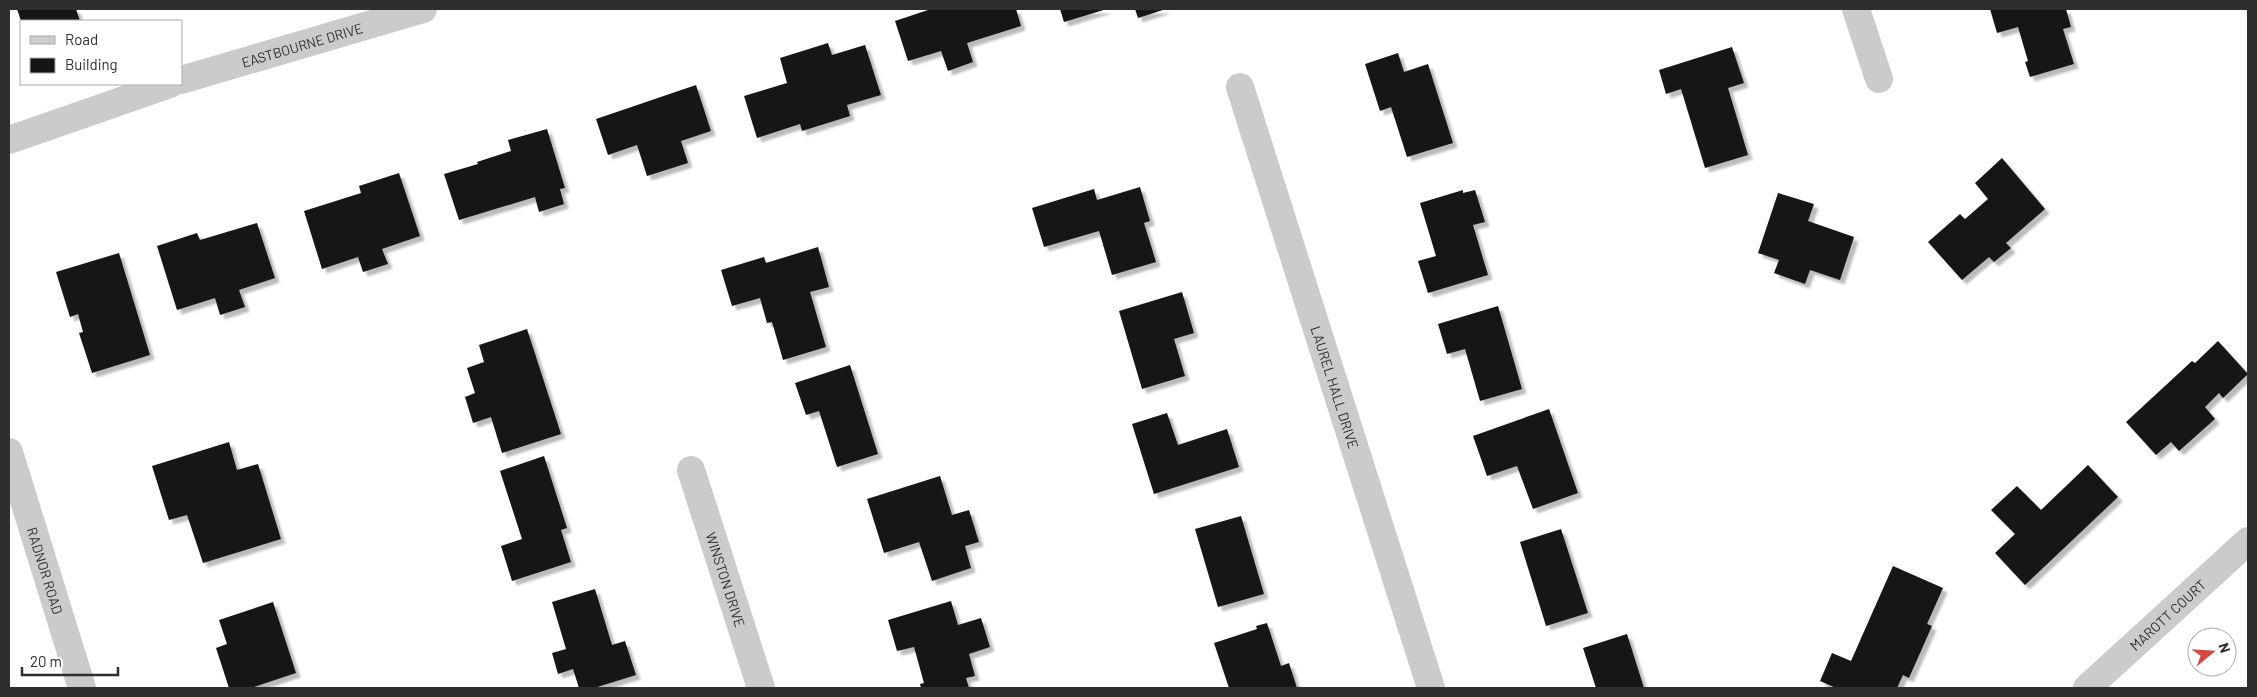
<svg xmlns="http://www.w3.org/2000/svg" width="2257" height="697" font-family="Barlow,sans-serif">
<defs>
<filter id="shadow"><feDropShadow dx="4.5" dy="4.5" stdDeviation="1" flood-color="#0004"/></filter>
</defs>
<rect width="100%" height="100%" fill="#fff"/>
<path fill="#151515" filter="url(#shadow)" d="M17,9H76L80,21H21Z
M928,9H1016L1021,26L967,43L973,62L948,71L941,51L908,61L895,21L928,10Z
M1060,9H1107L1064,22Z
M1135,9H1166L1138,18Z
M1990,9H2066L2071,27L2063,29L2074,64L2030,77L2025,62L2028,61L2018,27L1997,33Z
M828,43L832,55L865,45L881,95L847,105L850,116L802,131L800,124L757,138L744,96L787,83L780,58Z
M1732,47L1744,83L1728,88L1748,155L1705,168L1681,89L1666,94L1659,70Z
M1398,53L1404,72L1428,64L1453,143L1407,157L1391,107L1380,111L1365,64Z
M696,85L711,131L681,141L688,163L647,176L637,145L608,155L596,119Z
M547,129L565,188L560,189L564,204L539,212L535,197L459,220L444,174L478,164L477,162L511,151L508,140Z
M2002,158L2045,209L2006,243L2011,248L1994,262L1989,257L1962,280L1928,242L1960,214L1965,219L1988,199L1975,183Z
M399,173L420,236L382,249L388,264L363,272L358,257L322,269L304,211L361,193L359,186Z
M1140,187L1150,221L1144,223L1156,262L1112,275L1099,231L1044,247L1032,208L1094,189L1097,200Z
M1463,190V193L1475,190L1485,222L1473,225L1488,275L1428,293L1418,261L1436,256L1420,203Z
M1778,193L1814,204L1808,221L1854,237L1840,280L1810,270L1805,284L1774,273L1779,260L1758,253Z
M257,223L275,278L239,290L245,307L220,315L215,298L177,310L157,246L197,233L200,240Z
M818,247L829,287L810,292L826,347L783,360L772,322L767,323L760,298L732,306L721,270L764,257L766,263Z
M119,253L150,355L92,373L79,333L83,332L78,314L70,317L56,272Z
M1182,292L1194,333L1174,339L1185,376L1142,389L1119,311Z
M1498,306L1522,389L1480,401L1465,349L1447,354L1438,324Z
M527,329L561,434L502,453L491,417L473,423L465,397L475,393L467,368L484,362L479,345Z
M2218,341L2248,374L2223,398L2219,393L2205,407L2215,419L2179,451L2171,442L2156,455L2126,422L2192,361L2195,363Z
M850,365L878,454L837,467L819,411L806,415L795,383Z
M1549,409L1578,493L1533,509L1517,466L1487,476L1473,436Z
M1167,413L1178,445L1227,429L1239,467L1154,494L1132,424Z
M229,442L237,470L258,464L281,539L203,563L187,515L169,520L152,466Z
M544,456L567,528L561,530L571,562L512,581L501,546L522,539L500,471Z
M2088,465L2118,497L2025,585L1995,553L2015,534L1991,510L2017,486L2041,510Z
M940,476L952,515L969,510L979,542L965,546L971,568L932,581L919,542L884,553L867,499Z
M1241,516L1264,594L1218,607L1195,529Z
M1561,529L1588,613L1546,626L1520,542Z
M1893,566L1943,588L1927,624L1932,626L1909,678L1903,675L1897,688H1836L1820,681L1832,653L1851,661Z
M595,589L612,645L625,641L636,675L594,688H579L573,669L558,674L552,653L566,649L552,602Z
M951,601L958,625L981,618L990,647L969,654L975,676L966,678L969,688H921L920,684L924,683L914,647L897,651L888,620Z
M273,602L296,673L251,688H229L216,648L227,644L219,620Z
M1267,623L1281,666L1289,663L1297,688H1229L1214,643L1257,629L1256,626Z
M1627,634L1644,688H1596L1583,648Z"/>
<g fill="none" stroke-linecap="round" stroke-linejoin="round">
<g stroke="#cbcbcb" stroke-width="28">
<path d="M1856,9L1879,79"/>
<path id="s1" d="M181,80L423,9"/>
<path id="s2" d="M1240,87L1431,688"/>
<path d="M9,140L170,84"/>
<path id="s3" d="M9,452L82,688"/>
<path id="s4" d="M691,470L761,688"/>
<path id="s5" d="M2087,688L2248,541"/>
</g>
</g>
<g text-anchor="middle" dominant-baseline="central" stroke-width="5" stroke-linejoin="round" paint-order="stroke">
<g font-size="14" fill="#2e2e2e" stroke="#fff">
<text stroke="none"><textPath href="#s1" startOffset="126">EASTBOURNE DRIVE</textPath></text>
<text stroke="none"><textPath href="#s2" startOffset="315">LAUREL HALL DRIVE</textPath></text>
<text stroke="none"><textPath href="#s3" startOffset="124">RADNOR ROAD</textPath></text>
<text stroke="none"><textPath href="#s4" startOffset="115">WINSTON DRIVE</textPath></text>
<text stroke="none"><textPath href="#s5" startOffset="109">MAROTT COURT</textPath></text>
</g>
</g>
<rect width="2257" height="697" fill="none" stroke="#2e2e2e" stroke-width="20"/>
<rect x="20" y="20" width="162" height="65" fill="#ffffff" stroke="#ababab"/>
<rect x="30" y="36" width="25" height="8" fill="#cbcbcb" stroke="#ababab"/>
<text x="65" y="45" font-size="15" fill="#2e2e2e">Road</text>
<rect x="30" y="58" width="25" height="15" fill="#151515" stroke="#ababab"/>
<text x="65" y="70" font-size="15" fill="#2e2e2e">Building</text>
<g transform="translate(2212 652) rotate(72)"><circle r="24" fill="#ffffff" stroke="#ababab"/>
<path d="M0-4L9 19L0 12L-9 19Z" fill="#d44942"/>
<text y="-8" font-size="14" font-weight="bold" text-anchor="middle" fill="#2e2e2e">N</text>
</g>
<path d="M22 667v8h96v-8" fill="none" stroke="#2e2e2e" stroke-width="2.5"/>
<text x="30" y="667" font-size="15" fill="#2e2e2e" stroke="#ffffff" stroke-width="4" paint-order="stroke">20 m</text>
</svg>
